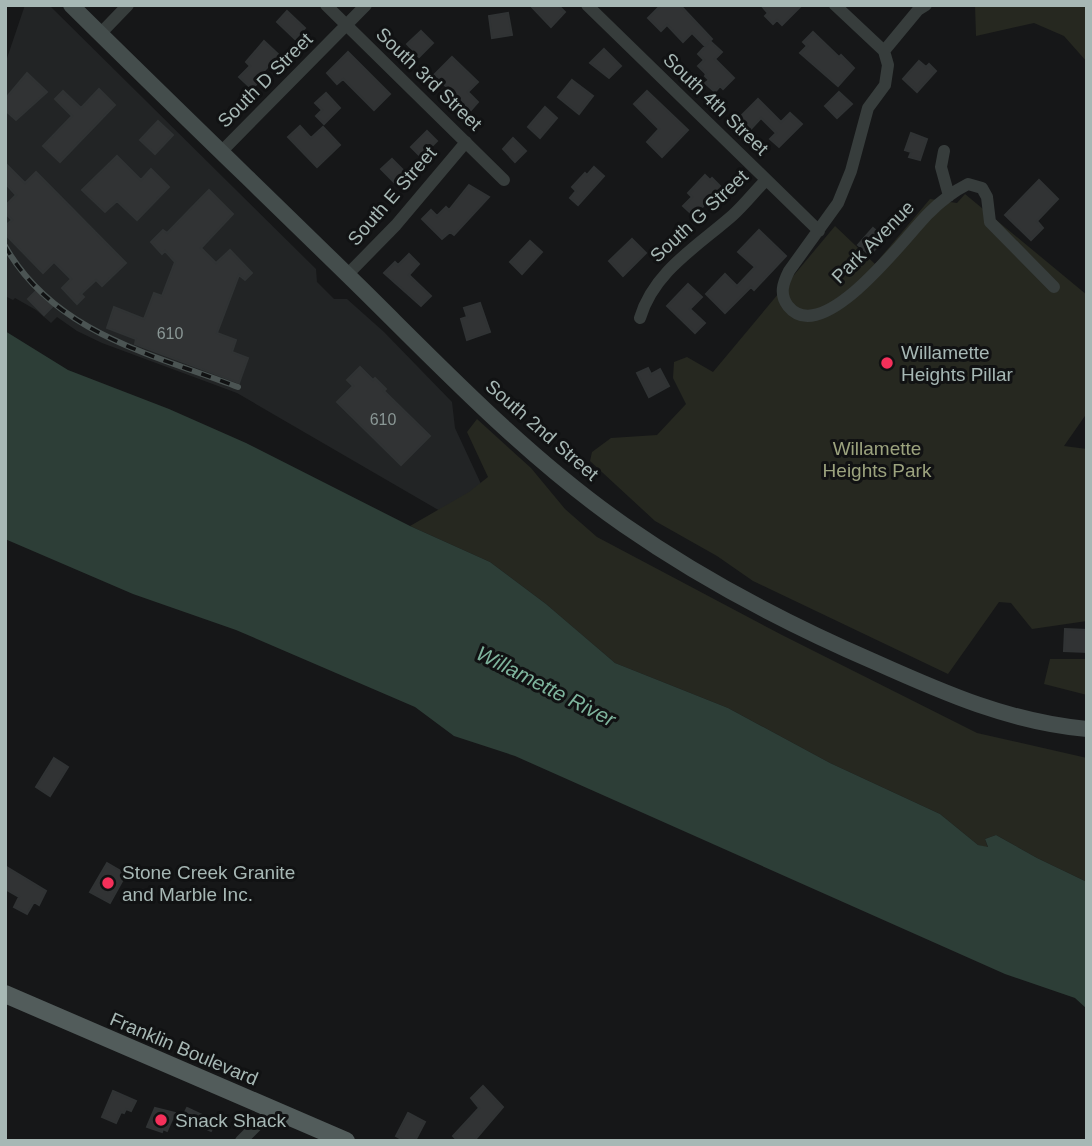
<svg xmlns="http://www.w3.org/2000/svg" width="1092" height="1146" font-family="Arial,sans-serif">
<rect width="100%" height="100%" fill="#161718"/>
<path fill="#222425" d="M25,5H49L316,269L317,282L334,299H347L384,332L452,402L455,428L488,499L459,522L237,393L102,343L77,331L57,317L51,323L36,310L15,298L13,300L5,296V64Z"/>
<path fill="#262820" d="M975,5H1087V62L1064,36L1034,23L976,36Z
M965,194L1087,295V413L1064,446L1087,449V621L1032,629L1011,603L999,602L948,674L753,581L717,556L655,521L590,461L592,452L611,438L657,435L686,404L673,378L674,362L687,357L713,372L835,226L875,264L930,199L957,203Z
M477,419L531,468L565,509L597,537L782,635L977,733L1087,758V882L1037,858L996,835L985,839L988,848L978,845L940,814L830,763L728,708L615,663L546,604L490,562L410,526L469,492L488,477L467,432Z
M1050,659H1087V695L1044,684Z"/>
<path fill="#2d3e37" d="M5,331L68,370L169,409L246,443L410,526L490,562L546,604L615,663L728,708L830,763L940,814L978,845L988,847L985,839L996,835L1037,858L1087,882V1009L1075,998L1005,974L515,756L454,736L415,707L236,630L133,594L5,539Z"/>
<path fill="#313334" stroke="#303334" stroke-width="2" d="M530,5H558L565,12L551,27Z
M661,5H680L712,39L705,46L692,33L683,42L667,25L661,31L648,18Z
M761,5H802L782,25L777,20L773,24L765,16L768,13Z
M287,11L305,28L295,39L277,22Z
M508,13L512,35L492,38L489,16Z
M421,31L433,43L419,57L407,44Z
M813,32L839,57L841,55L854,68L838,86L800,53L807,46L803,42Z
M264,41L279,55L260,75L263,77L252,89L239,77L250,66L246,62Z
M710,41L722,52L715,59L734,78L723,89L720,86L715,92L705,83L709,80L705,76L706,74L698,66L704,60L698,54Z
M604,49L621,66L609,78L590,63Z
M348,52L390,94L374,110L343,79L337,84L327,73Z
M452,57L478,82L468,92L478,102L471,110L434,75Z
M919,61L926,67L929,64L936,71L917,92L903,79Z
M27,73L47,92L16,120L5,110V99Z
M572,80L593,96L579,114L558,97Z
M99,89L115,105L60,162L43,146L72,116L55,99L63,91L81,108Z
M647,91L688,130L662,157L647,142L659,129L634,104Z
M839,92L852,104L837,118L825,106Z
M326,93L340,108L324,124L316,116L322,110L315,103Z
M758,99L781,122L790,113L802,124L779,147L770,139L776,133L761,118L749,131L738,119Z
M545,107L557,118L540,138L528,127Z
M158,121L173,135L155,154L140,140Z
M300,126L311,138L323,127L340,145L317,167L288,137Z
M427,131L437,141L421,157L411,147Z
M911,133L927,139L920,160L909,157L911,152L905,150Z
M513,138L526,151L515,162L503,149Z
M117,156L141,180L151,169L169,187L137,220L117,201L105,212L82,190Z
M392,159L407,174L396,184L381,169Z
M5,163L25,183L36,172L126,263L102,286L96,280L81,294L84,297L77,304L62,288L71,279L54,262L43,273L5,234V226L12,220L5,213V206L16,195L5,183Z
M594,167L604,176L578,205L570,198L576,191L572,187L585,173L587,175Z
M705,175L710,180L712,178L721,187L694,216L683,206L692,197L688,193Z
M1039,180L1058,199L1037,221L1043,228L1031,240L1005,215Z
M469,185L489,197L454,235L450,232L442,239L422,219L431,210L437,216L446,207L449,210Z
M209,190L233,214L201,248L216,263L230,250L252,273L245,280L239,275L217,333L236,340L232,352L248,358L239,383L135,344L136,339L107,328L114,307L144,319L154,293L162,296L175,262L165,251L162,254L151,242L163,230L167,233Z
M873,228L885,238L870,255L858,245Z
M759,230L786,256L754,290L751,287L725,313L706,294L725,274L737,286L755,267L738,252Z
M632,239L646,253L623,276L609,261Z
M530,241L542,252L522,274L510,262Z
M409,254L419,264L409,275L431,296L421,306L384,273L395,262L398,265Z
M688,284L702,297L690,309L705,323L695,333L667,306Z
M39,288L55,304L44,315L28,299Z
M480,303L490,332L467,340L461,319L467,317L464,308Z
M360,367L373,380L375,378L386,389L384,391L430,436L401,465L337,402L353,386L347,380Z
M648,368L651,374L660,369L669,386L649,397L637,373Z
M1065,629L1087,630V652L1064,651Z
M54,758L68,767L50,796L36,787Z
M107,863L126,874L110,903L90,892Z
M5,866L46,891L39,905L34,902L27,914L14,907L19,897L5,889Z
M483,1086L503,1107L474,1141H458L453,1136L479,1108L471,1098Z
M113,1091L136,1101L131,1111L126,1109L124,1113L121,1112L116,1123L102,1117Z
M155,1108L175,1113L167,1131L163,1129L162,1132L147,1127Z
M187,1108L215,1121L211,1131L182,1118Z
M408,1113L425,1122L415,1141H405L396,1136Z"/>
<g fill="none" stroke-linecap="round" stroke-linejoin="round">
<path stroke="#373d3c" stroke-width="12" d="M326,5L504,180
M587,5L819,231
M835,5L884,51L888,65L885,85L868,108L851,171L838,203L789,271C783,283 779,294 788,306C823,350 907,234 929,213C940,202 954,191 968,184L982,188L987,197L990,222L1054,287
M100,34L128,5
M884,51L918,10L926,5
M222,151L366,5
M944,151L941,167L949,196
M347,275L396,225L466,142
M640,318C654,271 698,246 733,215C745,204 755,191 766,180
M241,1141L272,1110"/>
<path stroke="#444d4c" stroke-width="16" d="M71,5C168,101 266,195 363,290C446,372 528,458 624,525C703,580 787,624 875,662C944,693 1010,722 1087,729"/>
<path stroke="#525c5b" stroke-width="18" d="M5,994L346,1141"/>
<defs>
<path id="rail" d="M5,246C54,333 151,354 238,387"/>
</defs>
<use href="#rail" stroke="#4b5453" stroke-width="6"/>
<use href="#rail" stroke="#111213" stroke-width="3.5" stroke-dasharray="10" stroke-linecap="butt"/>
</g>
<g fill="#f5305a" stroke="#111213" stroke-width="2.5">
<circle cx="887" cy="363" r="7"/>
<circle cx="108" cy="883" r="7"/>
<circle cx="161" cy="1120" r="7"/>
</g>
<g text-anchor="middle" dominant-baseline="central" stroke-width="6" stroke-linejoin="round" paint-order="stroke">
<g font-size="16" fill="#8a9795">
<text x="170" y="333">610</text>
<text x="383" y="419">610</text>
</g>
<g font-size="19" fill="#a7b8b5" stroke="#111213">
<text transform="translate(429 79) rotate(44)">South 3rd Street</text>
<text transform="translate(265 80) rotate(-45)">South D Street</text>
<text transform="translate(716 104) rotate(44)">South 4th Street</text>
<text transform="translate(392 196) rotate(-49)">South E Street</text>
<text transform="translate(699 216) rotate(-43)">South G Street</text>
<text transform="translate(873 242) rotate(-45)">Park Avenue</text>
<text transform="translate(542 430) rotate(41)">South 2nd Street</text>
<text transform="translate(184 1049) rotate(23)">Franklin Boulevard</text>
</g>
<g font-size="19" fill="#a7b8b5" stroke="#111213" text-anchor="start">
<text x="901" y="352">Willamette<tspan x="901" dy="22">Heights Pillar</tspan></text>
<text x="122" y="872">Stone Creek Granite<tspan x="122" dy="22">and Marble Inc.</tspan></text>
<text x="175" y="1120">Snack Shack</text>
</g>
<g font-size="19" fill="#9ca37e" stroke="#111213">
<text x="877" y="448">Willamette<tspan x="877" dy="22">Heights Park</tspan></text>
</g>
<g font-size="21" font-style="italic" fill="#7eb49d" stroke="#111213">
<text transform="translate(546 686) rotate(27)">Willamette River</text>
</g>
</g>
<rect width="1092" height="1146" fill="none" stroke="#a7b8b5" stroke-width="14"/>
</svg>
